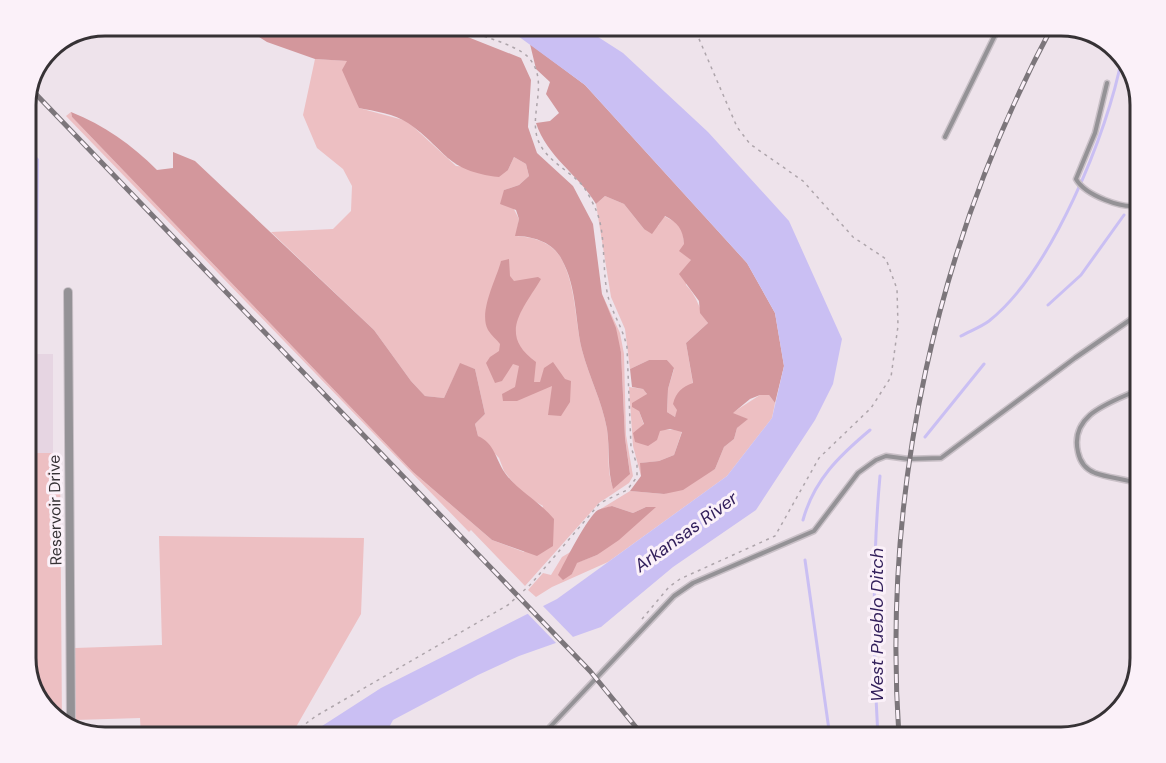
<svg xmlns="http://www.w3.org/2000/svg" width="1166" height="763" font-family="'DM Sans',sans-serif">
<rect width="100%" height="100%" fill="#eee3eb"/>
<path fill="#e6d5e2" d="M26,354H53V453H26Z"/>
<path fill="#edbfc2" d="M315,59L348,61L359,108L407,121L456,166L508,170L514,157L526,164L529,176L519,185L504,190L519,219L516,236C533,237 553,242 562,260C576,287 575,321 582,350C589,377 602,401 607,429C610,449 606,470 613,488L630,473L625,438L621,352L602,294L620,333L624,354L626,435L633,476L629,483L599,503L525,586L471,530L469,532L66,116L71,112L72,117L413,472L492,540L524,552L543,506L522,494L504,471L499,458L478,436L475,424L485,414L475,369L460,364L444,398L425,396L411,381L374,330L271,232L333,229L351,211L352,186L343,169L317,148L303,115Z
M605,196L624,204L644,229L658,226L664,216L677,223L683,232L684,244L691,260L686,285C698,297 699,310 708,323L686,343L693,384L675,417L667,412L668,389L674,369L667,360H649L630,369L625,329L611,297L596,204Z
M629,387L643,389L647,394L639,411L644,425C661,432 666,428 682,431L674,455L659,461L641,463V476L633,446Z
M760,395H769L775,403L772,418L727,476L608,562L552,587L536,597L528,590L543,573L551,575L562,557L572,551L566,560L572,574L576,563L597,555L646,507L633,513L612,506L599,510L630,491L664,494L715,469L724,447L734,439L737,428L747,419L732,413Z
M26,453H53L60,458L62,725L36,698L26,663Z
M159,536L364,538L361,614L296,727L282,737H141L140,718L75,720V648L162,645Z"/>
<path fill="#d3979c" d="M242,26H440L521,58L531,80L528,127L537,153L573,186L593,224L602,294L616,328L621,352L625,438L630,474L613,489C607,469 610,449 607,429C602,401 589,377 582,350C575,321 577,287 562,260C553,242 533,236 515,236L519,219L516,210L500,204L504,190L519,185L529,176L526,164L514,157L508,170L499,177C445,171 447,150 408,123C395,114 374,111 359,108L342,70L347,61L315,59L267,42Z
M530,44L585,85L747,263L775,313L784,366L775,403L769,395H760L750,399L733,413L748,419L737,428L734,439L724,447L715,469L683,490L664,494L630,491L641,476L640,463L659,461L674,455L682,432L670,429L660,431L657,440L648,446L635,442L633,433L644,424L639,411L632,407V403L647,394L643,389L632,387L630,369L649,360H667L674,368L668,389L667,412L675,417L677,410L673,404C676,392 682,387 693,383L686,343L708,323L700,313L699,301L679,274L691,260L679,251L684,244C683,229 678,223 665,216L652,234L644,229L624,204L605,196L596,204C578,174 547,157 536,123L550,121L559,113L546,94L550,82L536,69Z
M71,112C104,125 132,145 157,170L173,168V152L195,161L374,330L411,381L425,396L444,398L460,363L475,369L485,414L475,424L478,436C495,444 495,458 505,473C519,492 539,501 554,519L553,546L537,556L492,540L413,472L72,117Z
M509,259L510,276L514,281L538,277L541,279C522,311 498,334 536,362L534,382H540L544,368L553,362L565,379L571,381L570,402L561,416L548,415L552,386L517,401H503L502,394L515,387L519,366L513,364L502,381L495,383L486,363L490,357L499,351L500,344C497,340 491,335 488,330C478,312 497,278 501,261Z
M612,506L633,513L646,507H656L619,540L597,555L577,563L572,574L563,580L558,575C564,563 588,516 598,510C602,508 608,507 612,506Z"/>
<path fill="#cabff3" d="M491,26H581L623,53L708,132L789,221L842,339L833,384L815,420L756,510L673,567L601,627L519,656L478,675L393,720L384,737H305L381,688L557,599L727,476L772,418L784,366L775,313L747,263L585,85L518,36Z
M26,146L39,159L37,350H26Z"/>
<path fill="#eee3eb" d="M541,604L575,639L558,645L526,612Z"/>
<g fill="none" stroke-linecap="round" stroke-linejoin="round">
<path stroke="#cabff3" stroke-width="3" d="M1132,198L1140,184
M1048,305L1081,275L1124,215
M961,336C970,331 981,327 989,321C1051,272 1108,133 1122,57
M925,437L984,364
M803,520C814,480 839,456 870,430
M805,560L830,737
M878,737C873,650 872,564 880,476"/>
<defs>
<path id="lane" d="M1107,83L1095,133L1076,179C1085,195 1123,210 1140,205
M945,137L1000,25
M1140,389C1113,402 1069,413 1078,452C1080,462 1085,469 1095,473C1109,478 1126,479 1140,484
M544,737L550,727L674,596L693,583L814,531L858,473L876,460L886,456L908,459L941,458L1075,358L1140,313"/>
<path id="street" d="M68,292L71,727"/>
</defs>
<use href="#lane" stroke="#c9c0c7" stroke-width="7"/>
<use href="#street" stroke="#c9c0c7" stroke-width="10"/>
<path stroke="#aea5ab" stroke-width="1.5" stroke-dasharray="3 4.5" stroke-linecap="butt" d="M642,619L669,587L680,579L775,536L819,458L871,408L891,377L898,326L897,289L886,259L853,237L803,181L750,144L737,127L693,25
M288,737L316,716L508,605L531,584L600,503L627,490L637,477V465L631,447L627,347C623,329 614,316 609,300C601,273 607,235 596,210C593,203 588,193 583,186C569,170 543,159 537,137C530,111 549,81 529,58C516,43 469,33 449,25
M515,737L540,727"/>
<use href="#lane" stroke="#949296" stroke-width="4"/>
<use href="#street" stroke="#949296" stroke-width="8"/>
<defs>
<path id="rail" d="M31,89L590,671L644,737
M899,737C882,491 936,243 1053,25"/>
</defs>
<use href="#rail" stroke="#7c767b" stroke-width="5"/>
<use href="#rail" stroke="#fbf1f9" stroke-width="3" stroke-dasharray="9" stroke-linecap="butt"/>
</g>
<g text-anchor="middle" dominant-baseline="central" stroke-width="6" stroke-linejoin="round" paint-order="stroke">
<g font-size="16" fill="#363235" stroke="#fbf1f9">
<text transform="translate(55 510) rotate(-91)">Reservoir Drive</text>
</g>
<g font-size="18" font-style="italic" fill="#311e5a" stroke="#fbf1f9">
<text transform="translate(686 532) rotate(-36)">Arkansas River</text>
<text transform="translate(877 625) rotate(-90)">West Pueblo Ditch</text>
</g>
</g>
<path d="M0 0H1166V763H0ZM105 36H1061A69 69 0 0 1 1130 105V658A69 69 0 0 1 1061 727H105A69 69 0 0 1 36 658V105A69 69 0 0 1 105 36Z" fill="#fbf1f9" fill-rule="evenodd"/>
<path fill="none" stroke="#363235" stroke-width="3" d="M105 36H1061A69 69 0 0 1 1130 105V658A69 69 0 0 1 1061 727H105A69 69 0 0 1 36 658V105A69 69 0 0 1 105 36Z"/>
</svg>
